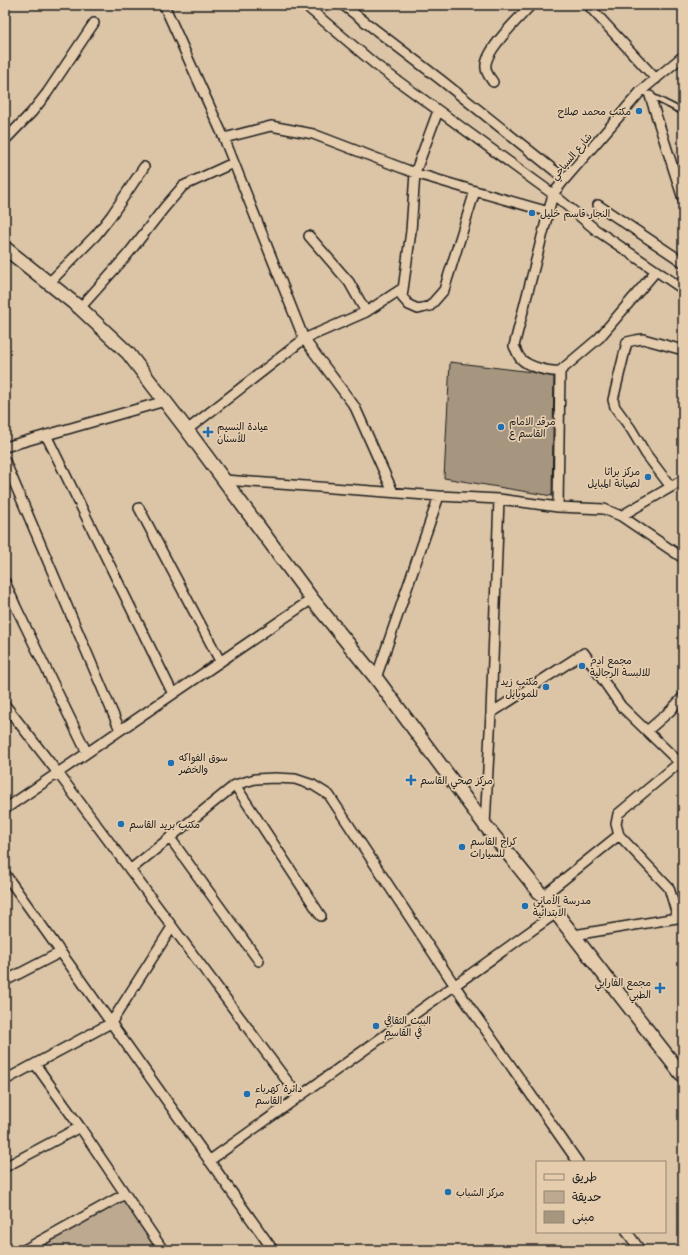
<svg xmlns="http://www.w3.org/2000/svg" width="688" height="1255" font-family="Mali,'Playpen Sans Arabic',sans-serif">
<rect width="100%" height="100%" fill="#dcc5a7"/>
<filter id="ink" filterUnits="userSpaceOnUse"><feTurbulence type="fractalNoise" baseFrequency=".025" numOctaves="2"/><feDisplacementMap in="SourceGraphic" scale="8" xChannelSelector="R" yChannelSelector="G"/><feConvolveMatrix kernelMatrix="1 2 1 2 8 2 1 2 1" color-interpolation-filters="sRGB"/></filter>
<g filter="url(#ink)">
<path fill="#bca990" stroke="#6c6256" d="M124,1200L154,1245L145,1250H36Z"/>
<path fill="#a69680" stroke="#1c1c1c" d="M450,362L532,372L554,377L552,496L444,478Z"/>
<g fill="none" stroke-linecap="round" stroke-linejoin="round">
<defs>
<path id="lane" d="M641,91L683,112"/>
<path id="street" d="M164,5L224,138L304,339L355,407L393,492
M305,5L376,65L553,194L596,230L683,289
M343,5L441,80L565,179
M588,5L656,79
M493,82C490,78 486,73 486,68C483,52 520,17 531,5
M650,96L683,199
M438,111L415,173L411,231L402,297L409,305L418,309L430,306L444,290L475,191
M224,138L271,126L313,134L415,173L475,191L549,212
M5,140L32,112L47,93L94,23
M598,205L683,262
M309,236L349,282L366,312
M656,271L599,338L560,371C549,372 528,367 520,358C518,355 516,350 514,346L553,194L565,179L641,91L683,56
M49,283L96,235L111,216L144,167
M80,308L128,254L164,208L183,186L233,163
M187,430L304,339L366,312L403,288
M46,435L173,694
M5,447L165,401
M5,461L120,730
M225,480L439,496L499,499L558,507L604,509L621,516L683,558
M671,487L646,454L631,429L615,407L613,400L627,342L636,340L643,339L683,350
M558,507L560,371
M139,508L220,661
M621,516L683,480
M5,582L16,607L87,753
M376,678L439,496
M5,705L58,773L299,1097
M491,713L584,653L621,706L683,766
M647,731L670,711L683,697
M235,785L321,916
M5,809L312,599
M485,825L491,713L499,499
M170,838L259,961
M130,870L235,785L255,779L275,778L295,779L313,785L329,795L455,986L578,1162
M5,874L273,1250
M543,896L619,835
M678,918L669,888L619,835L616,824L618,814L679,763
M574,935L683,917
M5,981L61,952
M35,1064L80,1127L163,1250
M5,1080L111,1023L172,927
M209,1161L556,913
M5,1167L80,1127
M627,1232L640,1250
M24,1250L125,1194"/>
<path id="secondary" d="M5,248L80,308L128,353L187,430L312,599L376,678L485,825L556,913L683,1076"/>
</defs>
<use href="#lane" stroke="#1c1c1c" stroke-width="8"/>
<use href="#street" stroke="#1c1c1c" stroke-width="12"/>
<use href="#secondary" stroke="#1c1c1c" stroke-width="16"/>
<use href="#lane" stroke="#e4ccad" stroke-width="4.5"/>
<use href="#street" stroke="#e4ccad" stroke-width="9"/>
<use href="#secondary" stroke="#e4ccad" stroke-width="13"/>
</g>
</g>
<g fill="#1f6fb2" stroke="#e4ccad" stroke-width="1.5">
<circle cx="639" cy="111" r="4"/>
<circle cx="532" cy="213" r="4"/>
<circle cx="501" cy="427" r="4"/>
<path d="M206 426h4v4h4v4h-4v4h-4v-4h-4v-4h4z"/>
<circle cx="648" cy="477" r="4"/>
<circle cx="582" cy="666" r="4"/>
<circle cx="546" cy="687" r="4"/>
<circle cx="171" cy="763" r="4"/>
<path d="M409 774h4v4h4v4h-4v4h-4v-4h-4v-4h4z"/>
<circle cx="121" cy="824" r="4"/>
<circle cx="462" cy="847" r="4"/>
<circle cx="525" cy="906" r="4"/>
<path d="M658 982h4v4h4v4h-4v4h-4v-4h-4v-4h4z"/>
<circle cx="376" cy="1026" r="4"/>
<circle cx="247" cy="1094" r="4"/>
<circle cx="448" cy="1192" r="4"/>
</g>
<g text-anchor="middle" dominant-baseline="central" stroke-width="3.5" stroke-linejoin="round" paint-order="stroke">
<g font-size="10" fill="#1c1c1c" stroke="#e4ccad" text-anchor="start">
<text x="631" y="111" text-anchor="end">مكتب محمد صلاح</text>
<text x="540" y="213">النجار قاسم خليل</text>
<text x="509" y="421">مرقد الامام<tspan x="509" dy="12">القاسم ع</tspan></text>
<text x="217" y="426">عيادة النسيم<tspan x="217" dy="12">للأسنان</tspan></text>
<text x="640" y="471" text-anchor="end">مركز براثا<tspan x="640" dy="12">لصيانة المبايل</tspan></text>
<text x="590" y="660">مجمع ادم<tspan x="590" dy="12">للالبسة الرجالية</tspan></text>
<text x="538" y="681" text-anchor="end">مكتب زيد<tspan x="538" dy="12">للموبايل</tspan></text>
<text x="179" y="757">سوق الفواكه<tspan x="179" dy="12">والخضر</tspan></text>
<text x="420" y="780">مركز صحي القاسم</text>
<text x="129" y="824">مكتب بريد القاسم</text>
<text x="470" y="841">كراج القاسم<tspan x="470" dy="12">للسيارات</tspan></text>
<text x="533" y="900">مدرسة الأماني<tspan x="533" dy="12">الابتدائية</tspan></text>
<text x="651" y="982" text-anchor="end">مجمع الفارابي<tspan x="651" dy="12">الطبي</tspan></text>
<text x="384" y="1020">البيت الثقافي<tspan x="384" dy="12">في القاسم</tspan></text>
<text x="255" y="1088">دائرة كهرباء<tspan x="255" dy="12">القاسم</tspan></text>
<text x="456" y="1192">مركز الشباب</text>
</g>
<g font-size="10" fill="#1c1c1c" stroke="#e4ccad">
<text transform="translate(571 156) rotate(-50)">شارع السياحي</text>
</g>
</g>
<rect width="688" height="1255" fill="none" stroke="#e4ccad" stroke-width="20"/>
<rect x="10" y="10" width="668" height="1235" fill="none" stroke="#1c1c1c" stroke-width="1.5" filter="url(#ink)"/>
<rect x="536" y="1161" width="130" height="72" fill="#e4ccad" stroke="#948673"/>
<rect x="544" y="1174" width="20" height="6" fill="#e4ccad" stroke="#948673"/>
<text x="572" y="1181" font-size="12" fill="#1c1c1c">طريق</text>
<rect x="544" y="1191" width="20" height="12" fill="#bca990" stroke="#948673"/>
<text x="572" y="1201" font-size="12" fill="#1c1c1c">حديقة</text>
<rect x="544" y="1211" width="20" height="12" fill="#a69680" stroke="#948673"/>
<text x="572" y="1221" font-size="12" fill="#1c1c1c">مبنى</text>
</svg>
